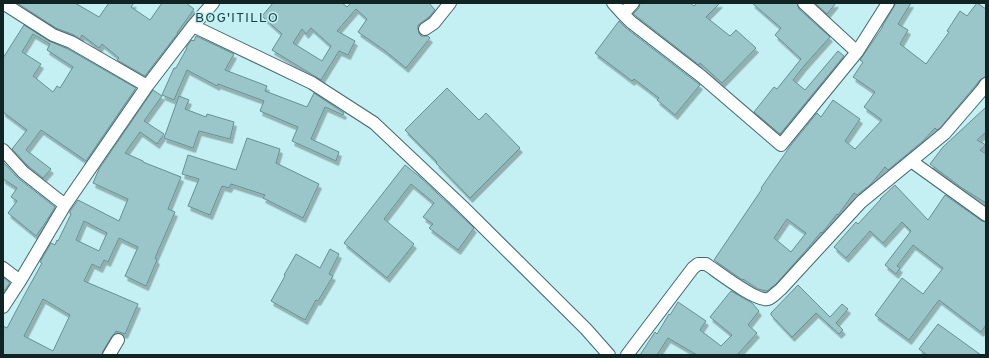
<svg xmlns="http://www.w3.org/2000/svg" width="989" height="358" font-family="Overpass,sans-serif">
<defs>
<filter id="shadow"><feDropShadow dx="2.5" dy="4.5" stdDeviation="0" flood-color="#0004"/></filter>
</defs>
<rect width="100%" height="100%" fill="#c4f0f3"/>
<path fill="#9bc6c9" stroke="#668f92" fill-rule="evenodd" filter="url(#shadow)" d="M17,3H75L99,17L109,3H134L131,7L150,20L162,3H186L194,9L177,33H178L145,76L117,60L119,58L102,44L99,48L82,35L80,39L74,35L56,28Z
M273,3H342L347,7L350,4L349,3H429L435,10L429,17L421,23L418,25V29L419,33L421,36H428L430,38L406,68L384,50L358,32L367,19L356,9L337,31L355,41L348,55L339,51L321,80L272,50L282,34L262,16ZM311,28L331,46L322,61L293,43L302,29L306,34Z
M640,3H690L694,6L697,3H720L706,17L730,36L736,30L756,48L722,83L700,63L699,65L636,16L633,14L639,8Z
M752,3H797L799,9L830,37L804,66L793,80L805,90L838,51L844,56L780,134L754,112L774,87L777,89L801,59L775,35L781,28Z
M815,3H836L827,14Z
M896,3H911L898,24L908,30L900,44L926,64L949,32L947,31L960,11L967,16L977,3L986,9V76L980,80L976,85L940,128L937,130L935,128L923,141L888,170L885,167L871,184L857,195L854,193L838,215L837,214L822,233L821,232L808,248L776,284L767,291L758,289L743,279V280L741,279L714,260L762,189L761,188L791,145L817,113L821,117L833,100L860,119L845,141L855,149L882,120L864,107L875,92L853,77L863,62L860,60L882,28V27ZM787,219L806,233L791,252L774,238Z
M619,21L626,28L700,85L675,115L657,100L659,98L634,79L632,81L595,53Z
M24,25L49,41L68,49L136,88L86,161L41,130L26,150L51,169L43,178L28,166L12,149L27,130L3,112V58ZM33,34L50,44L47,50L73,67L60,88L57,86L53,92L33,76L41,64L22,52Z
M196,36L234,54L225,70L267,86L265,91L307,107L314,93L344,113L343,115L325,107L311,139L339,152L336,161L292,141L298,127L260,111L264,101L218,84L217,86L187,70L174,100L162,95L174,68H176L187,48H186L191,40L194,41Z
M447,88L479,120L486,113L520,148L470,198L436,163L437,162L405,130Z
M153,90L162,96L144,121L164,134L157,144L140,132L125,153L143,161V162L181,177L168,209L175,212L155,258L157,260L146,286L125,276L138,247L119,238L108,262L104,260L100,268L92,264L84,281L138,304L125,334L116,331L115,333L112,336L103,351L102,355H3V326L7,328L25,294L42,263L40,262L51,243L55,245L57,240L58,241L71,214H70V211L78,200L119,221L128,199L93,183L99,169ZM84,221L107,233L99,251L76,240ZM43,299L70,315L53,351L24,336Z
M179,96L189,100L185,109L206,117L207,114L234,122L230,139L199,131L193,148L164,138Z
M986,107V132L977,140L986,145L980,150L986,154V203L962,188L930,164L943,147Z
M247,138L280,149L276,163L319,184L303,218L263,198L265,195L231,184L229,188L222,186L210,215L188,206L199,179L182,174L188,155L236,170Z
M3,162L18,178L55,207L44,225L36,236L8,213L17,201L11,197L17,188L3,179Z
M405,165L420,177L474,228L458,250L429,228L433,224L423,217L434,203L411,184L384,219L414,244L387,278L344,243Z
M895,185L928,220L945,195L982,221L986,222V325L981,332L939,300L909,340L875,315L902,278L923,294L943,268L913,245L897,266L900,268L896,274L885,265L911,231L902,222L883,243L870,231L846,258L834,247L856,222L858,224L881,199H880Z
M330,249L339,254L329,274L333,276L318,301L316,300L305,320L271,301L285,276L284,275L296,254L320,268Z
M3,277L10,283L3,293Z
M798,285L830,317L842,304L848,309L836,323L843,330L839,334L816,313L792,337L771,315V313Z
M731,291L752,303L759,311L748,325L757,333L737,355H697L668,338L657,355H640L655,332L657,334L669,314L670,315L678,302L706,321L700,330L721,346L732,335L710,317Z
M938,324L981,355H927L919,349Z"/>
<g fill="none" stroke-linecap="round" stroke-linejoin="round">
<defs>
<path id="minor" d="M3,3L53,35L71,42L147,86
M613,3L623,14
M633,3L623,14L631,22L701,76L781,145L857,52L888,3
M804,3L857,52
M193,26L312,83L374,123L462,206L586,329L609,355
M425,29L434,23L450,3
M3,150L23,172L65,205
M911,161L986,215
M3,268L20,281
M3,307L20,281L65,205L147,86L193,26L213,3
M109,355L118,340
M627,355L693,268L698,264H706C718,272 756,302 768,299C772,298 777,292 781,289L861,202L945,133L982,90L986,84"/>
</defs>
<use href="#minor" stroke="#41686b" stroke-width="14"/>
<use href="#minor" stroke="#fff" stroke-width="12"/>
</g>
<g text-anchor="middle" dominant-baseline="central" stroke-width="3" stroke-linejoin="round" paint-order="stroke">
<g font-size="14" letter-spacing="1" fill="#1a4245" stroke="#c4f0f3">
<text x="237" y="18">BOG'ITILLO</text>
</g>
</g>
<rect width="989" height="358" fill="none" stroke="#122324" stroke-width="8"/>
</svg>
